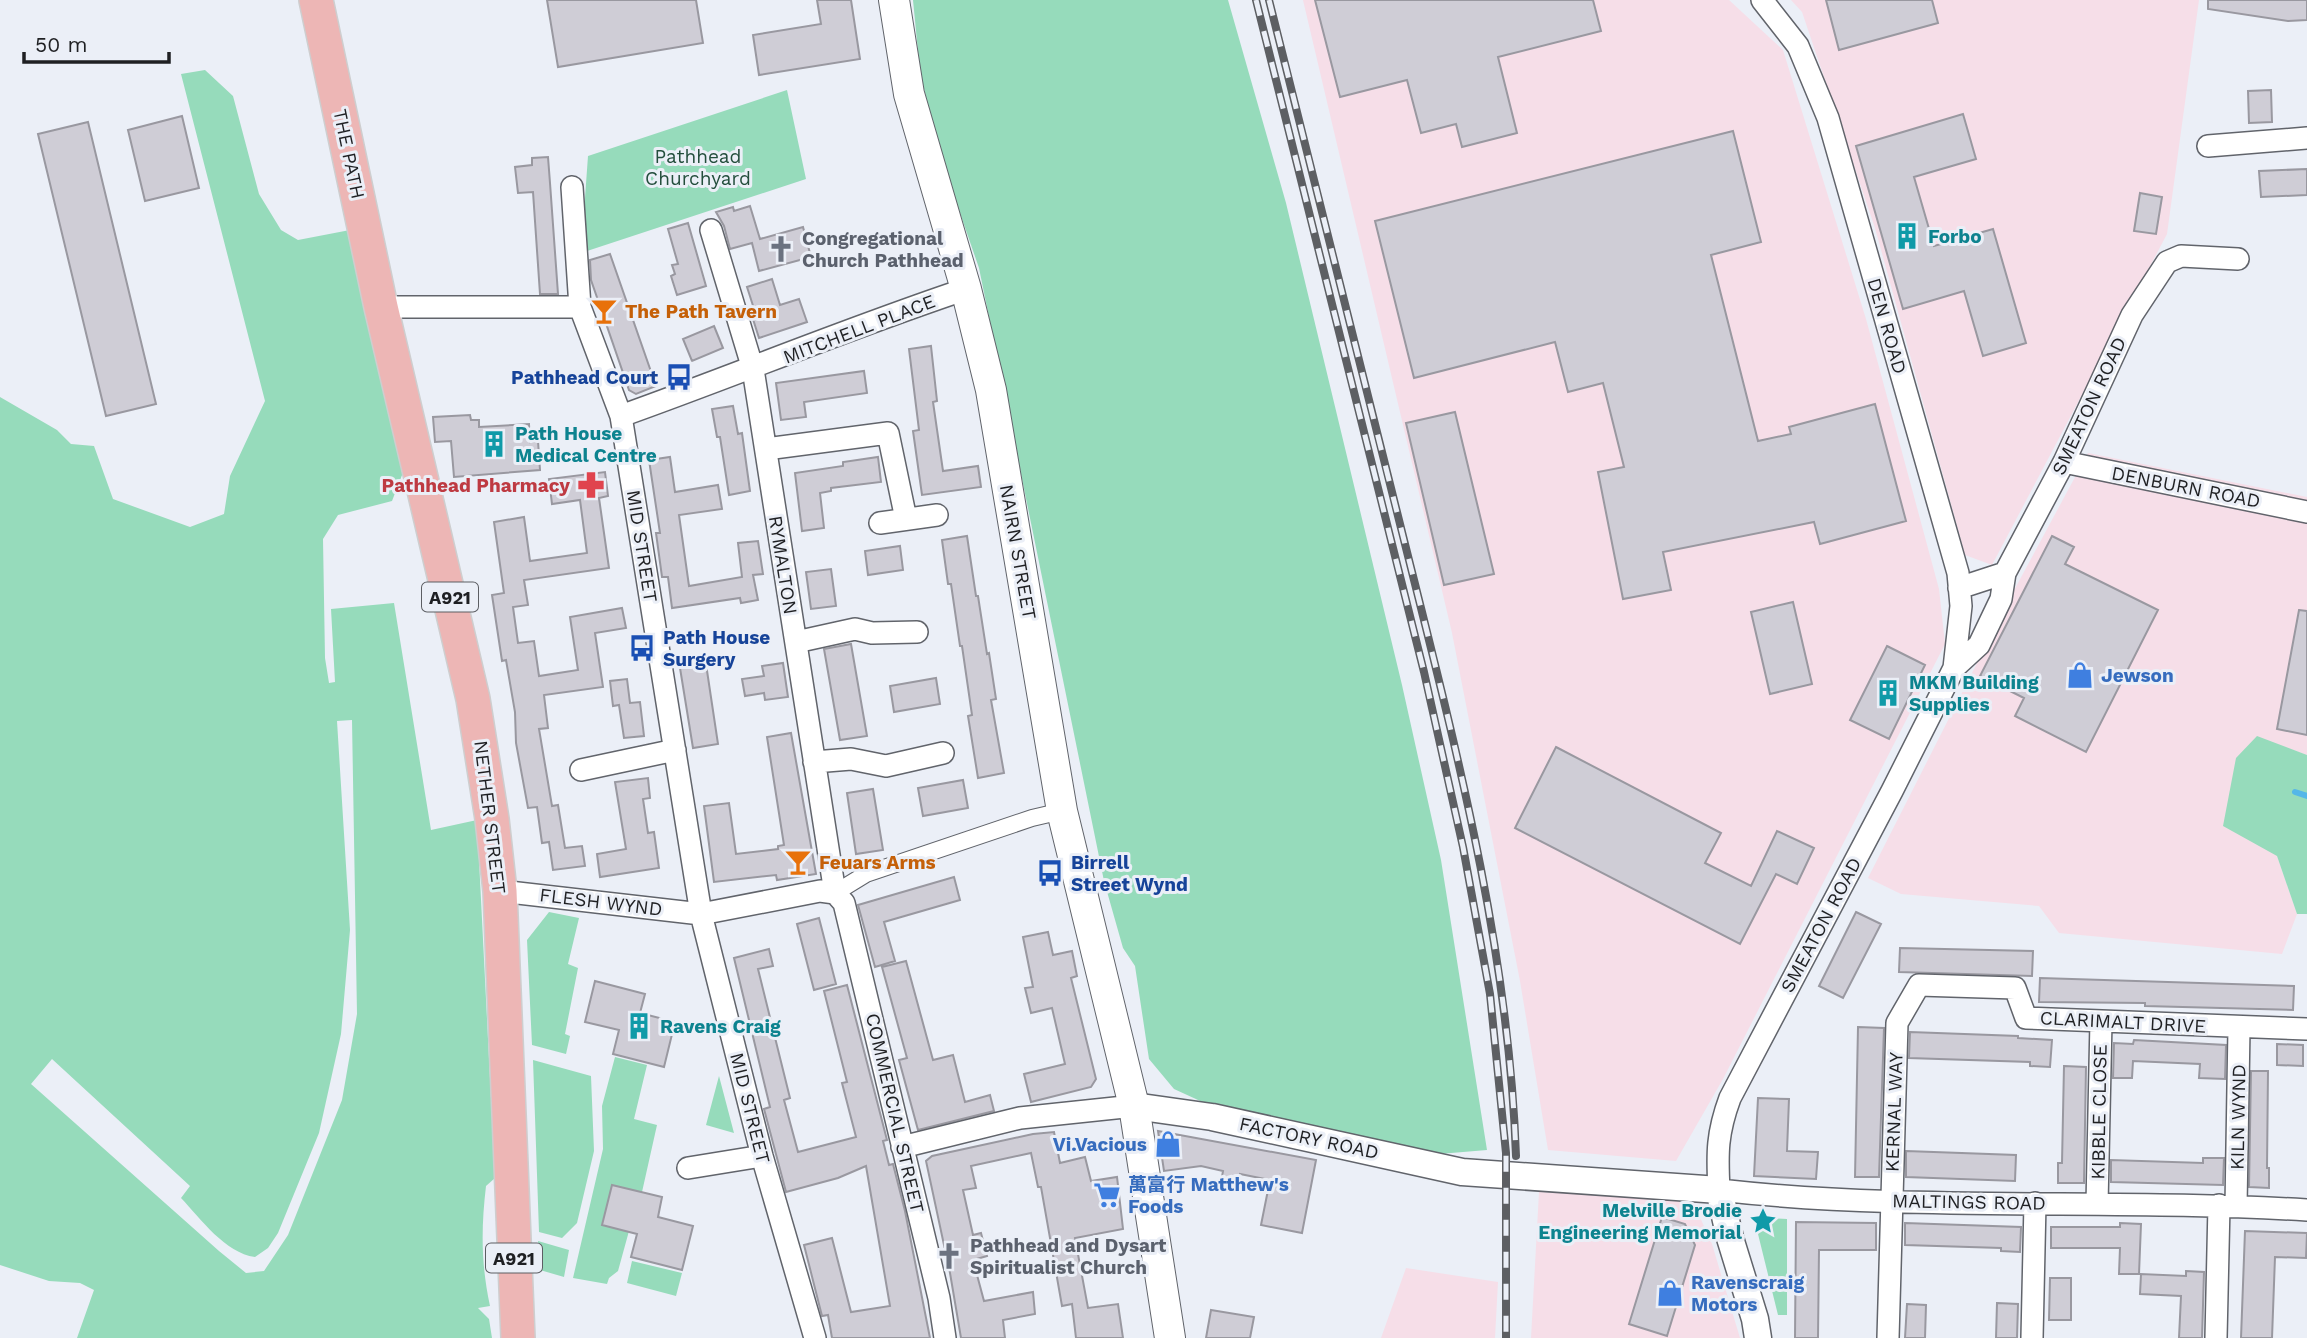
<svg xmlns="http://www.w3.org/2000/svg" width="2307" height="1338" font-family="'Work Sans','Noto Sans SC',sans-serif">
<rect width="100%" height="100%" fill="#ebeff7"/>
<path fill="#f6dee8" d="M1303,0H1729L1783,50L1866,319L1939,589L1945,644L1723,1079L1676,1161L1548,1150L1520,981L1452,633Z
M1791,0H2199L2167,234L1992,565L1965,555L1875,228L1802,12Z
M2088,453L2307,497V755L2256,737L2277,856L2297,914L2282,954L2059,933L2039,906L1901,894L1868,878L2011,596Z
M1539,1192L1678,1199L1699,1215L1712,1244L1740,1338H1531Z
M1406,1268L1498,1282L1495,1338H1381Z"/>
<path fill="#96dbbb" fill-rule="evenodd" d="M913,0H1228L1286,203L1402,685L1441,860L1487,1150L1439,1154L1209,1105L1174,1089L1149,1059L1135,966L1123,948L1104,881L979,268L940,155L920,72Z
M205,70L233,96L259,194L281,230L298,240L350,230L404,470L392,501L338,515L323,539L325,658L329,683L335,682L331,609L394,603L431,830L477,820L495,1178L486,1186C481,1229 481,1264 490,1306L478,1308L489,1319L492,1338H77L94,1290L80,1283L49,1281L0,1265V397L57,430L71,444L94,446L113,499L190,527L224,514L230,476L265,401L181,74ZM352,720L357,1014L342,1100L288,1235L264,1271L246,1273L219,1251L31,1084L52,1059L190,1186L181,1198C201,1219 225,1253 255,1257L268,1248L278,1233L319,1133L341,1034L350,930L337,721Z
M787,90L806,179L581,253L588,156Z
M2257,736L2307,755V914H2297L2277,856L2223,826L2236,758Z
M549,912L579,918L568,964L578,968L565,1034L570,1036L566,1054L532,1045L527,940Z
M615,1057L647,1065L634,1119L657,1125L642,1192L612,1185L602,1224L629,1231L618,1271L609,1278L607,1284L573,1278L603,1149L602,1106Z
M533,1060L591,1076L594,1151L577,1223L562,1238L539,1232Z
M719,1076L734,1133L706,1125Z
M1769,1218L1787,1219V1315H1778L1758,1234Z
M538,1241L569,1250L564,1277L540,1270Z
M632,1261L682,1273L676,1296L627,1283Z"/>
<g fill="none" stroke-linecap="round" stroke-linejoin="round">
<path stroke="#55b7e8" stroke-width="6" d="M2295,792L2307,796"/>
</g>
<path fill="#cfcdd6" stroke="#9998a0" stroke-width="2" d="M547,0H696L703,43L558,67Z
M817,0H851L860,59L759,75L753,35L821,24Z
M1315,0H1593L1601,31L1498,57L1517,133L1462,147L1456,124L1421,133L1407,80L1340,97Z
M1826,0H1932L1938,23L1839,50Z
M2208,0H2307V20L2288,21L2208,9Z
M2271,90L2272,122L2249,123L2248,91Z
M1963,114L1976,159L1914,177L1934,246L1993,229L2026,343L1983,356L1964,291L1903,309L1856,146Z
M182,116L199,188L145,201L128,130Z
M88,122L156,404L106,416L38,134Z
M1733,131L1761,242L1711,255L1758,441L1791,434L1789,427L1875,404L1906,521L1820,544L1814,522L1663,552L1671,590L1623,599L1598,472L1624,467L1603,383L1568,392L1555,342L1414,378L1375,221Z
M548,157L550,183L558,294H540L533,192L518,193L515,167L532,165V158Z
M2307,169V195L2261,197L2259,171Z
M2140,193L2162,197L2156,234L2134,231Z
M750,206L760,239L803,227L811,257L759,271L752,243L730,249L724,226L716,212L733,207L734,211Z
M688,223L706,286L677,295L671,276L675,274L672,265L678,264L668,229Z
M610,254L656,386L636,394L629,390L591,280L590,260Z
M772,279L780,305L799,299L807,322L759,338L752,316L756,315L747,287Z
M714,326L723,348L692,361L683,339Z
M931,346L937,401L933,402L943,471L978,466L981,487L922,495L913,431L919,430L909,349Z
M864,371L867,393L804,402L806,417L781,420L776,383Z
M733,406L738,434L742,433L750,491L729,495L720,437H717L712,409Z
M1455,412L1494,574L1444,585L1406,423Z
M470,415L471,420H479V427L529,424L530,442L538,441L540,470L454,477L451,441L435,442L433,417Z
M670,457L675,492L718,485L722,509L679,515L689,586L742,577L738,543L758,541L763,574L753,575L758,600L741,603L740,598L672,608L668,577H662L656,533H660L649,460Z
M878,457L881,482L831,488V491L820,493L824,528L802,531L795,473L843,466V462Z
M605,472L608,496L599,498L609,568L524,580L528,605L513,607L518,643L534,641L539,676L578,670L570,617L622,608L626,628L595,633L603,687L544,695L548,728L539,729L552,806L558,805L565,848L582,846L585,866L553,870L549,842L542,843L537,807L528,808L516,743L515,712L506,660L502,661L492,595L504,593L494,522L524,517L530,561L587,553L580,500L552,504L549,479Z
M967,536L976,596H978L987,654L989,653L996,699L991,700L1004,773L978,778L968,716L972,715L962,646H960L951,584H948L942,540Z
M2052,536L2074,547L2065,564L2158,610L2086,752L2015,716L2024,698L1980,676Z
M900,546L903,570L868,575L865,551Z
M831,569L836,606L811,609L806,572Z
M1793,602L1812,684L1770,694L1751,612Z
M2299,610L2307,611V735L2277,729Z
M851,644L867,736L840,740L824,649Z
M1887,646L1925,665L1889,739L1850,720Z
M783,663L788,697L765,700L764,693L745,696L742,679L764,676L762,666Z
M706,664L718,744L693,748L680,668Z
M936,678L940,704L894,712L890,686Z
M627,679L630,703L640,702L644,736L624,738L619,705L613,706L610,681Z
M791,733L816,874L777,880L776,875L714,882L704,806L729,803L736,854L778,849V846L784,845L767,737Z
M1556,747L1721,833L1705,863L1751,886L1777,831L1814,848L1797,884L1776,874L1740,944L1515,828Z
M648,778L650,798L643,799L648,833L654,832L659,868L600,877L597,854L626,849L615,782Z
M963,780L968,808L923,816L918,788Z
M873,789L883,850L856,854L847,793Z
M954,877L960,900L884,922L895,961L875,967L858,905Z
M1856,912L1881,924L1843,998L1819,986Z
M819,918L836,984L814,990L797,924Z
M1048,932L1053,955L1072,951L1077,976L1071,978L1096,1079L1091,1087L1031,1102L1024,1074L1065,1064L1052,1008L1031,1013L1025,988L1033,987L1023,937Z
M1900,948L2033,951L2032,976L1899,972Z
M769,949L773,966L758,969L790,1098L784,1100L798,1152L856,1137L842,1083L847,1082L824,991L847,985L887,1140L883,1141L889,1165L893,1164L905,1211L930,1338H832L828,1315L822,1316L804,1245L832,1238L851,1312L890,1306L866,1166L838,1178L786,1192L764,1109L770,1107L734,958Z
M906,961L933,1060L953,1055L965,1102L990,1095L994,1111L918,1130L899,1060L907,1058L882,967Z
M2040,978L2294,986L2293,1010L2145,1006V1003L2039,1002Z
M595,981L645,994L640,1013L675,1022L664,1067L613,1054L619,1030L585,1022Z
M1858,1027L1884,1028L1879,1177H1855Z
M1910,1032L2018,1036V1038L2052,1040L2050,1067L2030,1066V1062L1909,1058Z
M2134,1040L2226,1045L2225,1079L2199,1078L2200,1064L2133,1061L2132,1078H2113L2114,1043L2133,1044Z
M2277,1044L2303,1045V1066L2277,1065Z
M2064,1066L2086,1067L2084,1183H2058V1163H2062Z
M2251,1071H2268L2267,1168H2269V1188L2249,1187Z
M1758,1098L1789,1099L1787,1151L1818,1152L1816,1179L1754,1176Z
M1158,1131L1316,1160L1302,1233L1261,1225L1270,1180L1240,1174L1238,1186L1221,1183L1223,1171L1201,1166L1164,1171Z
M1054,1132L1060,1163L1085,1157L1091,1181L1117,1177L1123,1229L1075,1238L1088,1308L1118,1304L1123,1338H1076L1072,1304L1062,1306L1041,1187H1038L1031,1153L971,1166L976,1188L963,1190L973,1235L981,1233L987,1256L973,1260L984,1301L1033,1292L1035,1314L1003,1320L1005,1338H961L950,1273L926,1161L932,1156L1033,1134Z
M1906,1151L2016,1155L2015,1181L1906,1177Z
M2203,1158H2224L2223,1185L2111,1182V1160L2203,1163Z
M612,1185L662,1197L658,1217L693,1226L682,1270L631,1257L637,1234L602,1225Z
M1662,1217L1685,1224L1695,1245L1667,1336L1629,1324Z
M1796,1222L1876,1223V1250H1819L1818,1338H1795Z
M1905,1223L2021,1227L2020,1252L2001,1251V1248L1905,1245Z
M2120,1223L2141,1224L2139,1274H2119L2120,1248H2051V1227H2120Z
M2245,1231L2307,1233L2306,1258L2275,1257L2272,1338H2241Z
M2186,1271L2204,1272L2202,1338H2179L2181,1296L2140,1294L2141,1274L2186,1276Z
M2050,1278H2071V1320H2049Z
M1997,1303L2018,1304L2017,1338H1996Z
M1907,1304L1926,1305L1925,1338H1905Z
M1211,1310L1254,1317L1250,1338H1206Z"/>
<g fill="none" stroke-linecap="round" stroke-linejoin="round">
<defs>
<path id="pedestrian" d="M835,893L866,874L1032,818L1062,811"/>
<path id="minor" d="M1762,0L1798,46L1828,118L1958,573L1961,606L1954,668L1892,791L1730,1098C1717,1133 1717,1153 1719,1190C1914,1212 2111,1198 2307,1210
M2208,146L2307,138
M572,187L580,307L621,416L701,914L762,1156L815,1338
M711,230L753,369L835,893
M381,307H580
M621,416C736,375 849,328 966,289
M766,449L888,433L906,519
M2064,462L2307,512
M880,523L937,515
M1959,588L2005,573L2064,462L2132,315L2167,262L2181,256L2238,259
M796,642L855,629L872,633L917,632
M1954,668L1979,645L2001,599L2005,573
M814,762L851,759L886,766L943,753
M581,770L675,750
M500,891L701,914L820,891L835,893
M835,893L844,903L939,1298L945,1338
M902,1147L1020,1118L1134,1106
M688,1168L762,1156
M2097,1204L2101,1021
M2236,1206L2239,1028
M1888,1338L1897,1023L1919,985L2015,988L2026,1018L2307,1029
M2032,1338L2035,1203
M2216,1338L2219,1205"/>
<path id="tertiary" d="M1134,1106L1212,1117L1462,1172L1719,1190L1730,1238L1755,1319L1758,1338"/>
<path id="secondary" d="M894,0L909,94L966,289L991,390L1062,811L1134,1106L1170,1338"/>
<path id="primary" d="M316,0L381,307L473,699L492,819L500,891L518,1338"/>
</defs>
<use href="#pedestrian" stroke="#61646b" stroke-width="18"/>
<use href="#minor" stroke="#61646b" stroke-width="24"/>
<use href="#tertiary" stroke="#61646b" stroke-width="29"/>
<use href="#secondary" stroke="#61646b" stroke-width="32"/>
<use href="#primary" stroke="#cececf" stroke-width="36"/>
<use href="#pedestrian" stroke="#fff" stroke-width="16"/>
<use href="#minor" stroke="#fff" stroke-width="21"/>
<use href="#tertiary" stroke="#fff" stroke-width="26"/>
<use href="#secondary" stroke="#fff" stroke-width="30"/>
<use href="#primary" stroke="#edb6b5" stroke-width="33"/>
<defs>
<path id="rail" d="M1256,0L1424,672L1463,847L1490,994L1506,1153V1338
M1269,0C1316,187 1362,373 1409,560C1458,756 1509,953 1516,1156"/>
</defs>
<use href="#rail" stroke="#5d5f63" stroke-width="8"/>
<use href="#rail" stroke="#ebeff7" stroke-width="5" stroke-dasharray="16" stroke-linecap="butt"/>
</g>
<defs>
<symbol id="building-bare" viewBox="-9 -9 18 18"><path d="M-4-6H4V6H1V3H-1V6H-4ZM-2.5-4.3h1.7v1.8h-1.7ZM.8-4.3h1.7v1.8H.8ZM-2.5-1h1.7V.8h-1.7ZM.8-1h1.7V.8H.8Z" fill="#0f9aa8" stroke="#ebeff7" stroke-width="2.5" paint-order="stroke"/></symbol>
<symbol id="church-bare" viewBox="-9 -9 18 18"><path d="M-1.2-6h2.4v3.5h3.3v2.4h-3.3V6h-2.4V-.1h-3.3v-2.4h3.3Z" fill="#6b7280" stroke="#ebeff7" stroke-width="2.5" paint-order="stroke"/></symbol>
<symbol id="bar-bare" viewBox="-9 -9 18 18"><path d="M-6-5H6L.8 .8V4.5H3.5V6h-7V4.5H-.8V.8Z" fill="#e8710a" stroke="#ebeff7" stroke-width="2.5" paint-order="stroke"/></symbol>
<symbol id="bus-bare" viewBox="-9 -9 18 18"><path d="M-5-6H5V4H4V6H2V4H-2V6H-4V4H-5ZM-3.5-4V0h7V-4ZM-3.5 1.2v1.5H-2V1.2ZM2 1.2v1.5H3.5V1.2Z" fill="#1a4fb4" stroke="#ebeff7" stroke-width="2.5" paint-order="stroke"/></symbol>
<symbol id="pharmacy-bare" viewBox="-9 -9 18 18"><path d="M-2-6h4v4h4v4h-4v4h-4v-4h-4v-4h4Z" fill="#e0444e" stroke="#ebeff7" stroke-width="2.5" paint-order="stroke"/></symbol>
<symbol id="shop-bare" viewBox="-9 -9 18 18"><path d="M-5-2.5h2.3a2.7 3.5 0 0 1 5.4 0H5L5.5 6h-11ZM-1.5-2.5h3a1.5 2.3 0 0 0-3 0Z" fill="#3f7fe0" stroke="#ebeff7" stroke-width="2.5" paint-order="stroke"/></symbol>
<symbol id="supermarket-bare" viewBox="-9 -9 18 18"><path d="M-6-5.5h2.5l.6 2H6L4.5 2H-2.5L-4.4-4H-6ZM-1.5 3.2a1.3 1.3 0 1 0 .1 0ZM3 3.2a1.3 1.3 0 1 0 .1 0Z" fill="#3f7fe0" stroke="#ebeff7" stroke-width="2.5" paint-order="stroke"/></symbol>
<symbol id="sight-bare" viewBox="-9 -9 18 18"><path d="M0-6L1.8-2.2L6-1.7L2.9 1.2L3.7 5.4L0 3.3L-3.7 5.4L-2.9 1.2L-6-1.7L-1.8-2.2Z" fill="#0f9aa8" stroke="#ebeff7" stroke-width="2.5" paint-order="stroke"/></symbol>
</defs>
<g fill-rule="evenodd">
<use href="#building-bare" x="1888" y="217" width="38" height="38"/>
<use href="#church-bare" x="762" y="230" width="38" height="38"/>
<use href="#bar-bare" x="585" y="292" width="38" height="38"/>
<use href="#bus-bare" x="660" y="358" width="38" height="38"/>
<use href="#building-bare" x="475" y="425" width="38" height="38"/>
<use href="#pharmacy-bare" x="572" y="466" width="38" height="38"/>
<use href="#bus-bare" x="623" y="629" width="38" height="38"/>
<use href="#shop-bare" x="2061" y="656" width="38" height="38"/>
<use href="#building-bare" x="1869" y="674" width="38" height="38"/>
<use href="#bar-bare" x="779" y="843" width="38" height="38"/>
<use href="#bus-bare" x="1031" y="854" width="38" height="38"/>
<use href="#building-bare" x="620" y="1007" width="38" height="38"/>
<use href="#shop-bare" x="1149" y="1125" width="38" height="38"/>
<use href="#supermarket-bare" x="1088" y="1176" width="38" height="38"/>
<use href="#sight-bare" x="1744" y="1202" width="38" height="38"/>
<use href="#church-bare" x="930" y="1237" width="38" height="38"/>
<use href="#shop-bare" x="1651" y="1274" width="38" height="38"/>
</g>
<g text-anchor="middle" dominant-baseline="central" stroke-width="6" stroke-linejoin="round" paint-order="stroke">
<g fill="#ebeff7" stroke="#5c5e63" stroke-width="2">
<rect x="422" y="582.5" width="56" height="29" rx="5"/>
<rect x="486" y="1243.5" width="56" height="29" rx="5"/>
</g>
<g font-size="18" font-weight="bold" fill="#1f2023">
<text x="450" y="597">A921</text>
<text x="514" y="1258">A921</text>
</g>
<g font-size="19" fill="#1f2023" stroke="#ebeff7">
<text transform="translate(349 154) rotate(78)">THE PATH</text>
<text transform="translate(1887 326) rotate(74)">DEN ROAD</text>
<text transform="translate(859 329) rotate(-21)">MITCHELL PLACE</text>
<text transform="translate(2089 406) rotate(-65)">SMEATON ROAD</text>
<text transform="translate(2186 487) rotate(11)">DENBURN ROAD</text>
<text transform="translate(642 546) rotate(81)">MID STREET</text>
<text transform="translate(1018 552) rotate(80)">NAIRN STREET</text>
<text transform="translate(783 565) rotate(81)">RYMALTON</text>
<text transform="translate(490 817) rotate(83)">NETHER STREET</text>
<text transform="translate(601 902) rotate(7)">FLESH WYND</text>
<text transform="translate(1821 925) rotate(-62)">SMEATON ROAD</text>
<text transform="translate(2123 1022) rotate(3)">CLARIMALT DRIVE</text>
<text transform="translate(750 1108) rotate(76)">MID STREET</text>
<text transform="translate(1894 1112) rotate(-88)">KERNAL WAY</text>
<text transform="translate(2099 1112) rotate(-89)">KIBBLE CLOSE</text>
<text transform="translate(895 1113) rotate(77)">COMMERCIAL STREET</text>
<text transform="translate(2238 1117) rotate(-89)">KILN WYND</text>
<text transform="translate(1309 1138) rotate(12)">FACTORY ROAD</text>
<text transform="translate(1969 1202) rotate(1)">MALTINGS ROAD</text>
</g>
<g font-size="19" fill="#234e3c" stroke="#ebeff7">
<text x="698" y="156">Pathhead<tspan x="698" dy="22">Churchyard</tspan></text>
</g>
<g font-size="19" font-weight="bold" fill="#0d838f" stroke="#ebeff7" text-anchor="start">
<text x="1928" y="236">Forbo</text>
<text x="515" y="433">Path House<tspan x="515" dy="22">Medical Centre</tspan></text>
<text x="1909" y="682">MKM Building<tspan x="1909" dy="22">Supplies</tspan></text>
<text x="660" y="1026">Ravens Craig</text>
<text x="1742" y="1210" text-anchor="end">Melville Brodie<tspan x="1742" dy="22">Engineering Memorial</tspan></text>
</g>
<g font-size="19" font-weight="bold" fill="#5b616d" stroke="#ebeff7" text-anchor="start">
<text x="802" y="238">Congregational<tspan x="802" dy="22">Church Pathhead</tspan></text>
<text x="970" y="1245">Pathhead and Dysart<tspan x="970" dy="22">Spiritualist Church</tspan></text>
</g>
<g font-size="19" font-weight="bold" fill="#c56008" stroke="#ebeff7" text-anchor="start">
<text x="625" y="311">The Path Tavern</text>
<text x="819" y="862">Feuars Arms</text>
</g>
<g font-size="19" font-weight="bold" fill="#164399" stroke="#ebeff7" text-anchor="start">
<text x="658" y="377" text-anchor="end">Pathhead Court</text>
<text x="663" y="637">Path House<tspan x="663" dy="22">Surgery</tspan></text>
<text x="1071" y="862">Birrell<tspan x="1071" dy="22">Street Wynd</tspan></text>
</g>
<g font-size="19" font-weight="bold" fill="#be3a42" stroke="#ebeff7" text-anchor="end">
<text x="570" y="485">Pathhead Pharmacy</text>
</g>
<g font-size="19" font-weight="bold" fill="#366cbe" stroke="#ebeff7" text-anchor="start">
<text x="2101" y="675">Jewson</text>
<text x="1147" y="1144" text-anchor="end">Vi.Vacious</text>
<text x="1128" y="1184">萬富行 Matthew's<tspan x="1128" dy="22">Foods</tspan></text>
<text x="1691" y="1282">Ravenscraig<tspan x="1691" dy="22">Motors</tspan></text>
</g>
</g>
<path d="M24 52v10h145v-10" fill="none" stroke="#1f2023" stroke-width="3.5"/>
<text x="35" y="52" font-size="21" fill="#1f2023" stroke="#ebeff7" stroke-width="5" paint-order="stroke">50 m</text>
</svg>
